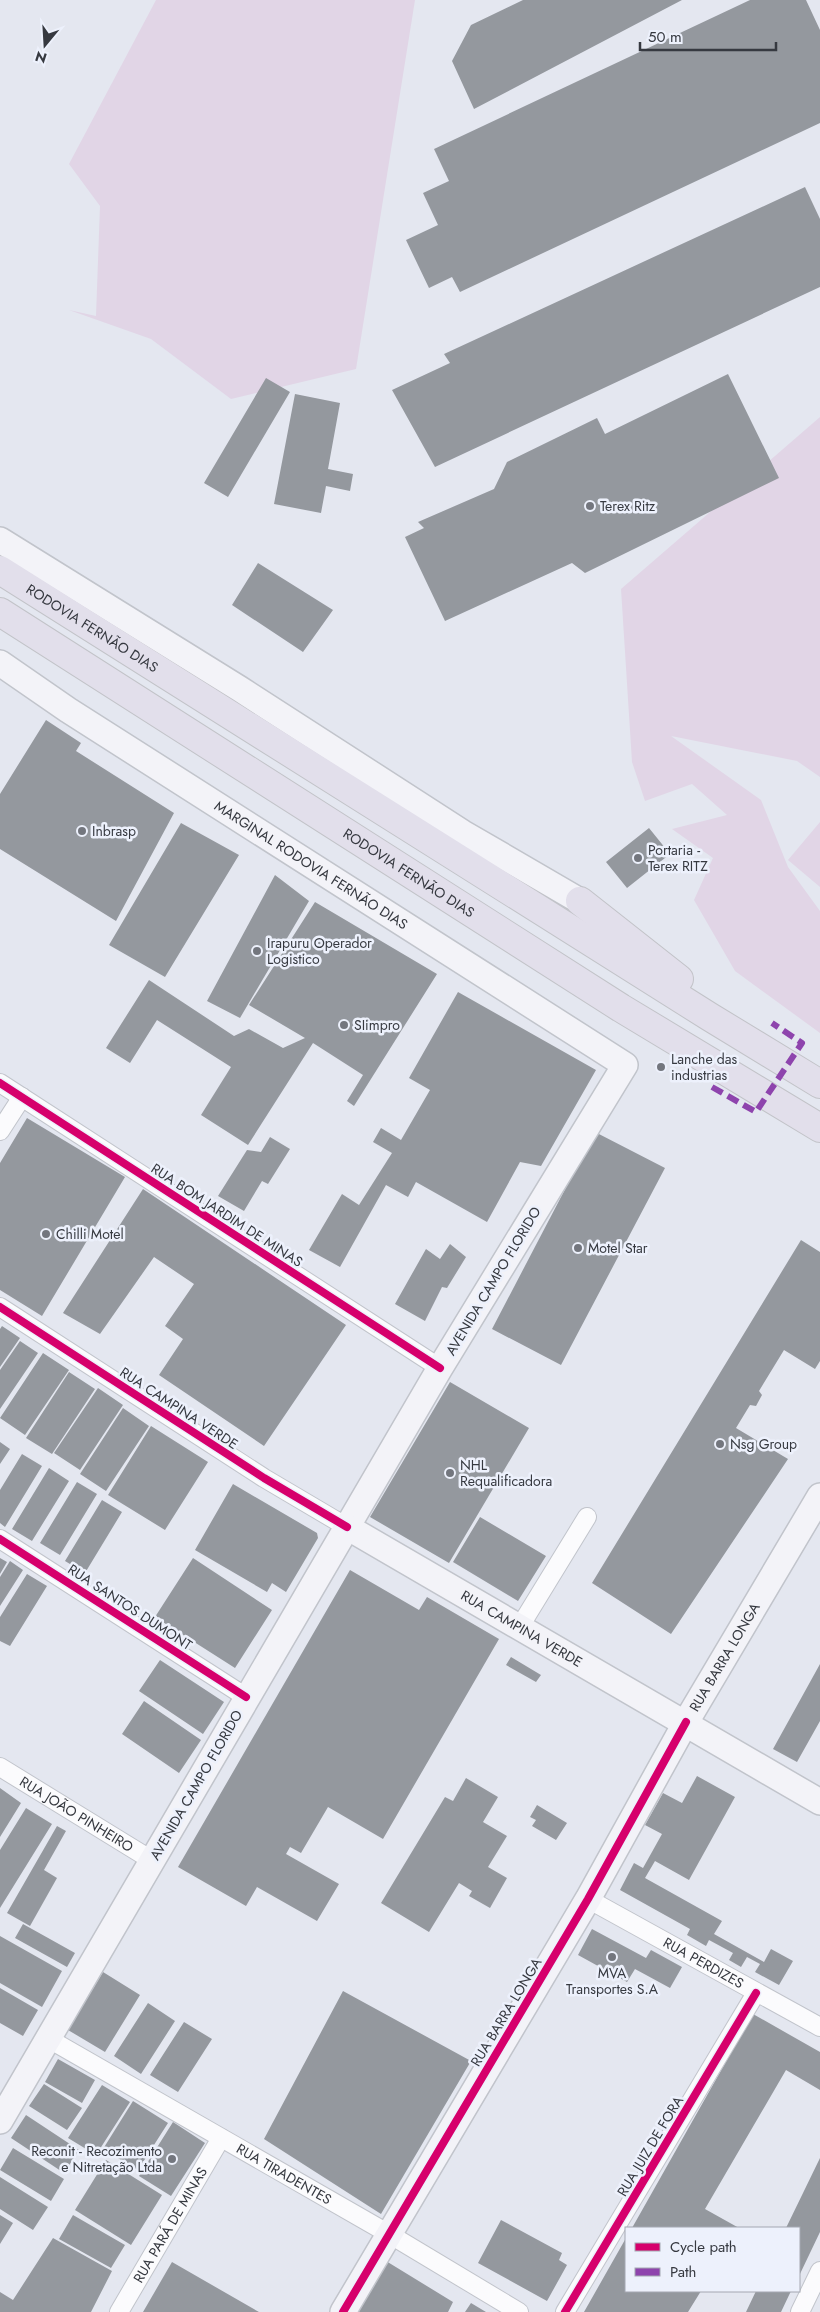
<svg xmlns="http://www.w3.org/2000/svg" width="820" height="2312" font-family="Jost,sans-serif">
<rect width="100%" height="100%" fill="#e4e7f0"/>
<path fill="#e1d5e6" d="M156,0H415L356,369L231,399L151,339L69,310L96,316L100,206L69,164Z
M820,417V777L797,761L671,736L761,800L788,867L820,911V1033L735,971L694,900L713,858L672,829L727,815L692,784L645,801L632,762L621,589Z
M820,822V887L788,860Z"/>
<path fill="#94989e" d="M523,0H682L474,109L452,61L471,25Z
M750,0H806L820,30V123L460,292L452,277L429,288L406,240L438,225L423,193L449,181L434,149Z
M805,187L820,219V287L435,467L392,390L450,363L444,354Z
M728,374L779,478L585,573L572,563L445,621L405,537L424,528L418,522L494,489L507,462L597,418L605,434Z
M266,378L290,392L228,497L204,483Z
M295,394L340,403L328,469L353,474L350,491L326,486L321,513L274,504Z
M258,563L333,610L303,652L232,605Z
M46,720L81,743L76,751L174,813L116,921L0,849V794Z
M181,823L239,855L165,977L109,945Z
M649,828L670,854L627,888L606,862Z
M275,875L309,901L240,1018L207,1001Z
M315,902L437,974L354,1106L347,1101L363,1075L313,1043L248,1145L201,1115L231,1067L157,1020L130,1063L106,1048L149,980L234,1036L249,1029L283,1048L305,1038L249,1005Z
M458,992L596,1070L541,1166L520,1162L487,1222L416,1182L408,1197L386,1185L340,1267L309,1250L342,1194L359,1205L392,1153L373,1142L381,1128L401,1140L430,1090L409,1078Z
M27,1118L125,1177L42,1316L0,1290V1163Z
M595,1132L665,1168L561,1365L492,1329Z
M270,1137L290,1149L268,1184L262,1181L244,1211L218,1196L247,1150L261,1152Z
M143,1189L346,1325L264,1446L159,1375L183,1339L165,1326L194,1284L154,1257L100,1334L63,1313Z
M801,1240L820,1252V1361L815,1369L784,1350L759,1391L762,1395L756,1406L750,1405L736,1428L788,1459L671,1634L592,1583Z
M450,1244L466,1257L447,1288L442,1287L425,1321L395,1304L426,1249L440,1259Z
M2,1326L20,1338L0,1367V1329Z
M20,1341L38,1353L0,1409V1370Z
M43,1353L69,1370L25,1435L0,1418Z
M69,1372L95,1389L52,1454L26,1438Z
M450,1382L529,1428L449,1563L370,1517Z
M98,1388L123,1405L80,1470L54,1453Z
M123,1408L149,1426L106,1491L80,1474Z
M151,1426L208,1462L165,1530L108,1495Z
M0,1442L10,1449L0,1464Z
M22,1454L42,1466L5,1527L0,1523V1490Z
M49,1468L69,1481L32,1541L12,1529Z
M77,1482L97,1494L60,1555L40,1543Z
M233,1484L317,1533L318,1538L286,1592L272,1583L267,1592L195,1550Z
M102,1500L122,1512L85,1573L65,1561Z
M480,1517L546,1556L518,1601L453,1562Z
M0,1558L7,1562L0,1574Z
M193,1558L272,1610L235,1668L155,1617Z
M10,1561L23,1570L0,1606V1577Z
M350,1570L419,1610L427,1597L499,1639L383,1839L328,1807L301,1853L290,1847L286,1854L339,1884L317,1921L257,1887L246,1906L178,1867Z
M27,1574L47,1586L10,1646L0,1641V1617Z
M511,1657L541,1675L536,1682L506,1665Z
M160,1660L224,1702L203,1734L139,1691Z
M820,1664V1721L797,1762L773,1749Z
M144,1701L201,1740L179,1773L122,1734Z
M697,1776L735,1797L689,1880L655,1861L645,1878L722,1921L714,1934L764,1962L771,1949L793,1961L779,1985L755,1972L760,1964L747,1957L741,1967L729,1960L733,1953L709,1940L706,1946L687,1935L690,1929L620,1890L634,1863L643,1868L662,1834L645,1825L663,1793L682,1803Z
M466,1778L498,1797L483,1822L507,1836L488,1867L507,1878L490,1908L469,1896L472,1891L459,1883L429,1932L381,1903L445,1797L453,1801Z
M0,1788L21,1803L0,1837Z
M537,1805L567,1823L556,1840L532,1826L536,1820L530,1817Z
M26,1808L52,1824L0,1908V1850Z
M57,1826L66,1831L44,1870L57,1878L30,1926L7,1913Z
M23,1924L75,1953L67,1967L15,1938Z
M592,1929L646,1958L651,1950L682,1967L670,1988L635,1969L627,1982L578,1955Z
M0,1936L62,1971L42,2007L0,1983Z
M103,1972L140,1995L105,2052L68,2030Z
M0,1988L38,2010L23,2036L0,2023Z
M343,1991L471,2061L381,2214L264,2139Z
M148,2003L175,2021L141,2074L114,2056Z
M753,2014L820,2052V2090L786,2070L705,2209L739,2228H632Z
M184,2022L212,2039L178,2092L150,2075Z
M58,2059L95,2080L82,2103L45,2082Z
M44,2084L82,2108L67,2130L29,2106Z
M102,2085L130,2102L96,2155L68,2138Z
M133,2101L168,2123L138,2170L103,2149Z
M26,2115L79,2150L64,2173L11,2138Z
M173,2122L205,2143L171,2196L139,2176Z
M13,2148L64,2179L51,2201L0,2170Z
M820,2158V2232L799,2276V2228H786Z
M106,2160L162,2195L131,2245L75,2210Z
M0,2177L48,2207L33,2230L0,2209Z
M0,2215L13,2223L0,2244Z
M73,2215L125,2245L111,2268L59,2239Z
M501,2220L562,2253L559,2260L567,2265L547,2301L478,2263Z
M53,2238L112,2271L91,2312H0V2292L13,2300Z
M626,2238V2291H701L688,2312H584Z
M386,2261L453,2302L448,2312H356Z
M172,2262L259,2312H143Z
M756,2291H791L781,2312H746Z
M471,2303L486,2312H465Z"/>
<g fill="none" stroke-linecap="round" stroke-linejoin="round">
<defs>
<g id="street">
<path d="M0,1083L440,1368"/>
<path d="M0,1131L22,1097"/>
<path d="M0,1307L264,1478L347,1527"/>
<path d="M0,1539L246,1697"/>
<path d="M519,1628L587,1517"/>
<path id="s1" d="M0,1767L153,1861"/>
<path id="s2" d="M588,1899L820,2027"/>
<path id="s3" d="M49,2039L389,2234L519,2312"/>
<path id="s4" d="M119,2312L221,2138"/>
<path d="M565,2312L756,1993"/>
<path d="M800,2312L820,2271"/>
</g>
<g id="secondary">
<path d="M0,540L240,689L463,833L580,901"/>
<path id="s5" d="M0,663L68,710L625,1065L440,1368L0,2121"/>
<path id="s6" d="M347,1527L820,1802"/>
<path id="s7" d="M343,2312L588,1899L686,1722L820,1496"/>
</g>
<g id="highway">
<path id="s8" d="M0,570L710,1017L820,1084"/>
<path id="s9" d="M0,612L621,1008L820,1128"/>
<path d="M580,901L679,979"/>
</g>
</defs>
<use href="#street" stroke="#c1c4cb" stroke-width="20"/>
<use href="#secondary" stroke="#c1c4cb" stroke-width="28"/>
<use href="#highway" stroke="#c2c3c8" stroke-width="30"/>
<use href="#street" stroke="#fbfbfd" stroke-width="18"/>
<use href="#secondary" stroke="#f3f3f8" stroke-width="25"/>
<use href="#highway" stroke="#e2dfeb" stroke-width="28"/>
<path stroke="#8e44ad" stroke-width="6" stroke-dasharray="12 6" stroke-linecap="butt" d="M712,1087L756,1112L802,1043L772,1023"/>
<defs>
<path id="cycleway" d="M0,1083L440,1368
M0,1307L264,1478L347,1527
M0,1539L246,1697
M343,2312L588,1899L686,1722
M565,2312L756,1993"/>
</defs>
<use href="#cycleway" stroke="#edf1fc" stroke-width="11"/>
<use href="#cycleway" stroke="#d6006c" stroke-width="8"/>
</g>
<g fill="#73767e" stroke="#edf1fc" stroke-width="2">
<circle cx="590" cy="506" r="5"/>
<circle cx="82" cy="831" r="5"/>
<circle cx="638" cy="858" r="5"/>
<circle cx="257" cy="951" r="5"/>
<circle cx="344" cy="1025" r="5"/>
<circle cx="661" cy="1067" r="5"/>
<circle cx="46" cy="1234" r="5"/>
<circle cx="578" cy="1248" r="5"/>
<circle cx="720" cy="1444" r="5"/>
<circle cx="450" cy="1473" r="5"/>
<circle cx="612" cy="1957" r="5"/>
<circle cx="172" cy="2159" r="5"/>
</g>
<g text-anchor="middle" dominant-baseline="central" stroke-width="5" stroke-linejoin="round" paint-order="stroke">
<g font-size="14" fill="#363940" stroke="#edf1fc" text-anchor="start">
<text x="600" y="506">Terex Ritz</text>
<text x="92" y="831">Inbrasp</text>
<text x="648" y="850">Portaria -<tspan x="648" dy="16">Terex RITZ</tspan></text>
<text x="267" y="943">Irapuru Operador<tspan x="267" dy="16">Logistico</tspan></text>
<text x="354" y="1025">SIimpro</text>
<text x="671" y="1059">Lanche das<tspan x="671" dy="16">industrias</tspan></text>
<text x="56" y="1234">Chilli Motel</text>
<text x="588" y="1248">Motel Star</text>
<text x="730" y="1444">Nsg Group</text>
<text x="460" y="1465">NHL<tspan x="460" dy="16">Requalificadora</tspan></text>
<text x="612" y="1973" text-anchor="middle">MVA<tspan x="612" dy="16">Transportes S.A</tspan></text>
<text x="162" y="2151" text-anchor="end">Reconit - Recozimento<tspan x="162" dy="16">e Nitretação Ltda</tspan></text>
</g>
<g font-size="14" fill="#363940" stroke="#edf1fc">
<text stroke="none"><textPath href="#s8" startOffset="109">RODOVIA FERNÃO DIAS</textPath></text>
<text stroke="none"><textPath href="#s5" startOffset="371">MARGINAL RODOVIA FERNÃO DIAS</textPath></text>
<text stroke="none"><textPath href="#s9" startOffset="485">RODOVIA FERNÃO DIAS</textPath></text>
<text transform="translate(227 1215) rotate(33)">RUA BOM JARDIM DE MINAS</text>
<text transform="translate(493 1281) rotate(-59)">AVENIDA CAMPO FLORIDO</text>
<text transform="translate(179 1408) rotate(33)">RUA CAMPINA VERDE</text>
<text transform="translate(130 1607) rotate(33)">RUA SANTOS DUMONT</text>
<text stroke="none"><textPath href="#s6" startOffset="202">RUA CAMPINA VERDE</textPath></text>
<text stroke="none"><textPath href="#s7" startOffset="758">RUA BARRA LONGA</textPath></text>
<text transform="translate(196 1785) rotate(-60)">AVENIDA CAMPO FLORIDO</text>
<text stroke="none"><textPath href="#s1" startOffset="90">RUA JOÃO PINHEIRO</textPath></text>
<text stroke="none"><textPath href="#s2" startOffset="132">RUA PERDIZES</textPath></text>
<text transform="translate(506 2012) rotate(-59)">RUA BARRA LONGA</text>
<text transform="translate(650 2146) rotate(-59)">RUA JUIZ DE FORA</text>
<text stroke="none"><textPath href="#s3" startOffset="271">RUA TIRADENTES</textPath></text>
<text stroke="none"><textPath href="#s4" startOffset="101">RUA PARÁ DE MINAS</textPath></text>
</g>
</g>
<rect x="625" y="2227" width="175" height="65" fill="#edf1fc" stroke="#a4a7b1"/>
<rect x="635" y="2243" width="25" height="8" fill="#d6006c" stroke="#a4a7b1"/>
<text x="670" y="2252" font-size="15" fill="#363940">Cycle path</text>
<rect x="635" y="2268" width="25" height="8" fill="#8e44ad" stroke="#a4a7b1"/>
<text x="670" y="2277" font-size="15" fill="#363940">Path</text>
<g transform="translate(45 45) rotate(198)" stroke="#edf1fc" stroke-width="4" paint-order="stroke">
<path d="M0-4L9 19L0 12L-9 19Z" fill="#363940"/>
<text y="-8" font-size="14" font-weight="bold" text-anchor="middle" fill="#363940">N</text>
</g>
<path d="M640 42v8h136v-8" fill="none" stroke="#363940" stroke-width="2.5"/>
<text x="648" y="42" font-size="15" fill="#363940" stroke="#edf1fc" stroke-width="4" paint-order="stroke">50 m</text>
</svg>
